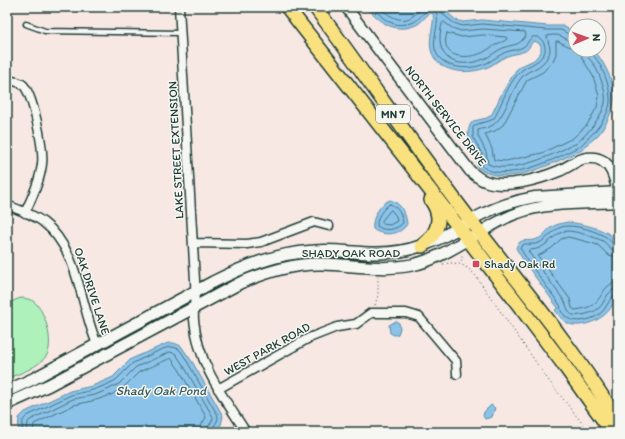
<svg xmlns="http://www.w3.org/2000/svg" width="625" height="439" font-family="Itim,sans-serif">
<rect width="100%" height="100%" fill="#f7e8e4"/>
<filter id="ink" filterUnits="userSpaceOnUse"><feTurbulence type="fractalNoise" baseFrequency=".025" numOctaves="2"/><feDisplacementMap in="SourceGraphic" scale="8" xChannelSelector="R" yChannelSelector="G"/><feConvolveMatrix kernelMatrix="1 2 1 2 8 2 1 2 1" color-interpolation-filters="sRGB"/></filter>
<g filter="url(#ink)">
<path fill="#aef1bb" stroke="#669778" d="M21,298C25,298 29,299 33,301C45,309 54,342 47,355C39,367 20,374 7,378V305L15,300Z"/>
<path fill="#8ac2e9" stroke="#5f8da1" d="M366,7H443L449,14L456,20L463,22L482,20L548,26H563L575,33V50H594C605,63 618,88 613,106C611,114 604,129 598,135C594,139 590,142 586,145C585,147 584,149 582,150C579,152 575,153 571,155C545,167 503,188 477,167L478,155L469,139L468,132L470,125L473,121L487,118L492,114L502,93L516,70L521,66L534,60L541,52V45L535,41C530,42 530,49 525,51C519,54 513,54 507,56C500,59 495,64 488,67C469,75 437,74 431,50C428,37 435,25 433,13C426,14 424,20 418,24C415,26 410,27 406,28C387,30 379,19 366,7Z
M390,200C401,203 406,213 407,224C401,235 383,237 373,229C371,219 380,203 390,200Z
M568,222C581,224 615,229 618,246C620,258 618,280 618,293C616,301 610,311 603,316C594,323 576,329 565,322C561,319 558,314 555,310L558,308L525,263L516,248C520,236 529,243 537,239C544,237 546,230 552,227C557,224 562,223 568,222Z
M396,321L399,323L400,328L398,334L394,335L390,333L389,325Z
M168,343H174L181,346L193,363L223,416L221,425L214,432H18L19,418L25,412L70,391L92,386L104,381L113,377L131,359Z
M491,405L495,408L492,417L485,419L483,416L484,412Z"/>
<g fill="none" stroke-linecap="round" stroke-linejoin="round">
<path stroke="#4a727c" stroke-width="1" d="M372,7C378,13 384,20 392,23C398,26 409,24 414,22C422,18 425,6 435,10C444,23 424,47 443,61C455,70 474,69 487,63C493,60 499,55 506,52C511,50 518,50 523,47C529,44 529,35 537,37C544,39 547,48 544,54C538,64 527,65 520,72C511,80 505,95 500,106C498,109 497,114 495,117C489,124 479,121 473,127V137L482,154V166C501,183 548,163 568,152C571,150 576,149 579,147C581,146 583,143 585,141C595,132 608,117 610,103C611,90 605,74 599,63C596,58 592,55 591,50
M379,7C388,15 401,25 413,16C417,13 419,10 423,7
M440,7V10L446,17L454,23L462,26L483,24L547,30H561L572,36H575
M444,22L452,28L461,31L483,29L525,32L526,35C518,47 516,43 503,48C496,51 491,56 484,59C454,71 433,57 442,24Z
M447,33L462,37L483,35L506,37L507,39C505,41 502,42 499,43C493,46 488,50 482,53C465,60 439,58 447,33Z
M575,42C562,40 563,32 547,36C547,42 553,49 548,56C541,70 528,69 522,77C511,90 505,117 493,125C488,128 483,128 478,130V136L486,152L488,164C509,174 546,158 566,148C569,146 574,145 577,143C587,134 602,117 605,103C607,92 600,76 595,66C591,60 586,57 586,50
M575,48L568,46L558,41H556V54L553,61L543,72L527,80L503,125L495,131L485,134L492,149L494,160L506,161L542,153L573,138L587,125L597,107L599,96L593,76L582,58L580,50
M390,204C398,207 402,215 403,223C396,230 385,232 377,226C376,218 383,208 390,204Z
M391,210L396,216L397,221L390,225L383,224L382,221Z
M618,246C612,246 611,240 606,237C596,231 579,226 568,226C554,226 550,238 539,243C534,245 529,244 524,244L520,248L528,261L560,305C561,307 560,309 561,311C561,312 565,315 565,316C574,325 594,320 602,312C608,306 610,295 618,294
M618,251C610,251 609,245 603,241C595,237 576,231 567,231C552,232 549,250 529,250L528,251L565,302C569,312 568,317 582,315C587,314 595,312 599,308C606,301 607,289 618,289
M618,257L608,255L598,245L577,239L568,237L561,239L552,248L538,256L570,299L572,308L575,310C582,309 589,308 594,304C604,296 603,283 618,283
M22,432L23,420L27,416L71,395L93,390L106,385L116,380L133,363L160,350L169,347H173L179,349L184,356L218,416C218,424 212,426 211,432
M27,432L28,422L30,420L73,399L95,395L109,389L119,384L136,367L170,352L176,354L185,368L213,417C213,423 207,425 206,432
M33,432L34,424L74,405L96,400L111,395L123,388L139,372L171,358L180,371L206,417L201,426L200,432"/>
<defs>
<path id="service" d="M26,24L45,31L180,33"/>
<path id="minor" d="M179,7L195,280C196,293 193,307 194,320C198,364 222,395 246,432
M7,80C12,81 17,81 22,84C33,92 44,150 42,164C40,181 32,197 25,213
M7,205C19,210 33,214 43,222C79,249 80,305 97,344
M193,243L247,244L261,242L314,222L329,226
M218,389L309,338L337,327L356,324L371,313H406L419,317L456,361L457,374"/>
<path id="tertiary" d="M346,7L470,171C475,175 479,179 485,181C505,189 540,179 559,171C569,167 577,159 587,158C612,155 617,182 618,201
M471,220C491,209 511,201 535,197L618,192
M474,236C488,228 502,218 518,213C545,202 588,204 618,202"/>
<path id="secondary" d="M7,391L35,378L213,282C245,266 277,253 314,251C334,249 354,253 374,253C409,254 436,242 465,224
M7,404L49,385L240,283C267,272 294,263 323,264C353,265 382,271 412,265C432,261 450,250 467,240"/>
<path id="trunk" d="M287,7L406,159L518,304L561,361L612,432
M315,7C368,78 417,151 471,221C521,286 575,350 618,421
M422,246C438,234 444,218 431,200"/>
</defs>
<use href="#service" stroke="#1f3d34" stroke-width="7"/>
<use href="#minor" stroke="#1f3d34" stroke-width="11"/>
<use href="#tertiary" stroke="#1f3d34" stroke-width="13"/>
<use href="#secondary" stroke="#1f3d34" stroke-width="14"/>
<use href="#trunk" stroke="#1f3d34" stroke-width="16"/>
<path stroke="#1f3d34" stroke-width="1" stroke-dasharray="1 3" stroke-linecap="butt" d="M458,263L463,259L461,255
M443,264C457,261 466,265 475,275L549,381L589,432
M375,305L378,295V277"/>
<use href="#service" stroke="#f6f6f2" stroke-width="4"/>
<use href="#minor" stroke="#f6f6f2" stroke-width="8"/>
<use href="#tertiary" stroke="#f6f6f2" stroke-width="10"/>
<use href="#secondary" stroke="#f6f6f2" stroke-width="11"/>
<use href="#trunk" stroke="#fae180" stroke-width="13"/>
</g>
</g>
<rect fill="#d1495b" stroke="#f6f6f2" stroke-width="1.5" x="472" y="260" width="8" height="8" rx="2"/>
<g text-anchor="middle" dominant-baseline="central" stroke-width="3" stroke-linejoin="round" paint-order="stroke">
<rect fill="#f6f6f2" stroke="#60746d" stroke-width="1" x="376" y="105" width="34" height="18" rx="3"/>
<g font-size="11" font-weight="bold" fill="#1f3d34">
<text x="393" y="114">MN 7</text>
</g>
<g font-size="12" fill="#1f3d34" stroke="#f6f6f2">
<text transform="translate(446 116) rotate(52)">NORTH SERVICE DRIVE</text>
<text transform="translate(176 150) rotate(-93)">LAKE STREET EXTENSION</text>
<text x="351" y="253">SHADY OAK ROAD</text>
<text transform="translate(92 291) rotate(72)">OAK DRIVE LANE</text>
<text transform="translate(267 349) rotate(-29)">WEST PARK ROAD</text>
</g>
<g font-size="12" fill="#1f3d34" stroke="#f6f6f2" text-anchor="start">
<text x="484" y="264">Shady Oak Rd</text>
</g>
<g font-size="13" font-style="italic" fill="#3a5e61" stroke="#f6f6f2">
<text x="161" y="390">Shady Oak Pond</text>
</g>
</g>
<rect width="625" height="439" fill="none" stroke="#f6f6f2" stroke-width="24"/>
<rect x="12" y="12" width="601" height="415" fill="none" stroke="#1f3d34" stroke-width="1.5" filter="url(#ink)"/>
<g transform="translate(587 38) rotate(88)"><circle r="19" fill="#f6f6f2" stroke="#a0aca6"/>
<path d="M0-3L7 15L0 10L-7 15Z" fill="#d1495b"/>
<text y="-6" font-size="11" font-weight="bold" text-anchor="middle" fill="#1f3d34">N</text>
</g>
</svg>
